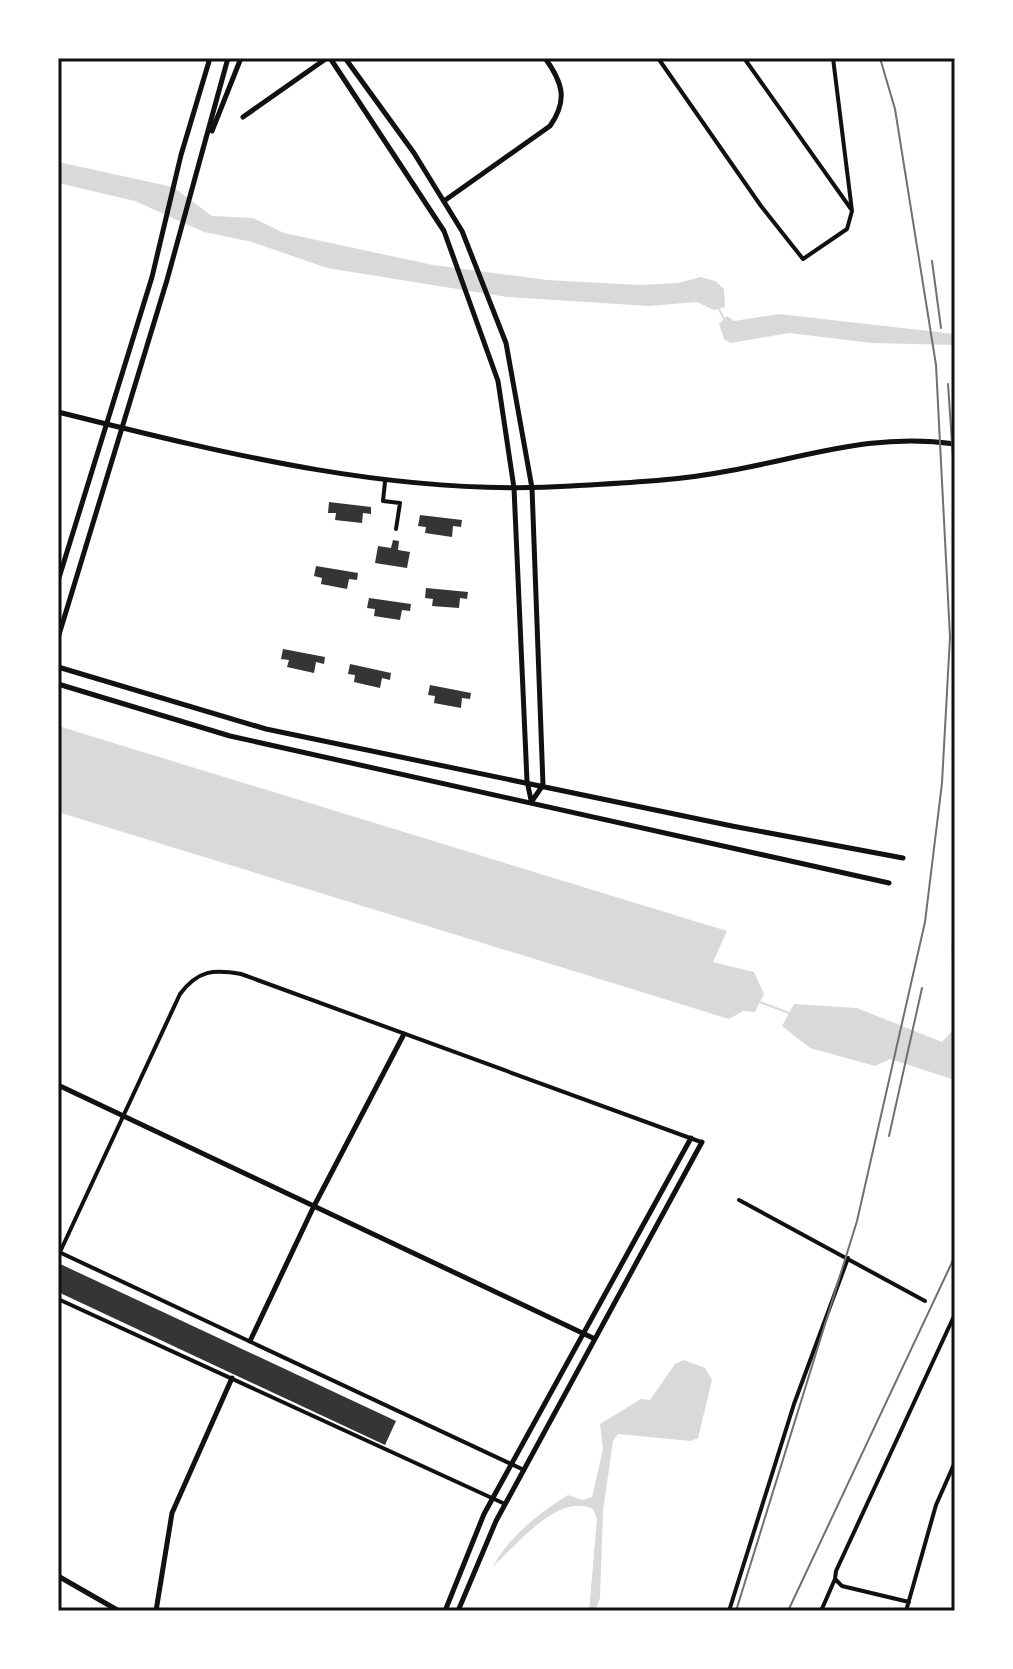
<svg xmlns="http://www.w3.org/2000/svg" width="1013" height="1669" font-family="'Nunito Sans',sans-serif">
<rect width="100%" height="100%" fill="#fff"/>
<path fill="#d9d9d9" d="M58,162L173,187L212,216L253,218L284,233L433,265L547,280L641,285L678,283L701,277L715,281L724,289L725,307L714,310L697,302L649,306L507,297L327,268L252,242L204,232L135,201L58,183Z
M779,314L955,334V345L872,343L789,333L731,343L724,339L719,324L727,316L734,321Z
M58,726L727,931L713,962L754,972L764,994L755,1012L743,1011L729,1019L58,812Z
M955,933V1080L890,1059L875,1066L810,1048L782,1026L794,1004L857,1008L942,1042L953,1030L955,1020L951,944Z
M684,1360L705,1368L712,1380L698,1438L691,1441L618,1434L613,1441L603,1511L600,1598L595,1611H589L597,1519L593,1509C558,1492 517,1545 493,1566C509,1537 540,1512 568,1495L583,1500L592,1497L603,1449L600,1424L641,1399L650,1400L675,1364Z"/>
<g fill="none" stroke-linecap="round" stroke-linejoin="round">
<path stroke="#d9d9d9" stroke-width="2" d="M719,309L725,321
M757,1001L789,1013"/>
</g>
<path fill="#353535" d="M329,502L371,507V514L363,513L362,523L335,520L336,513H328Z
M420,515L462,520L461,527L453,526L452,537L425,533L426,527L418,526Z
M393,540L399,541L398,550L410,552L407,568L375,563L378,546L391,548Z
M316,566L358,573L357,580L349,579L347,589L321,584L322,578L314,576Z
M426,588L468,592L467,599L460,598L459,608L432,606L433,599L425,598Z
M369,598L411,604L410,611L402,610L400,620L374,616L375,609L367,608Z
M283,649L325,657L324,664L316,662L314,673L287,667L289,660L281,659Z
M350,664L391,673L390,680L382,678L380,688L354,682L355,675L348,674Z
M430,685L471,693L470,699L462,698L461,708L434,703L435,696L428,695Z
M58,1263L396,1421L385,1445L58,1292Z"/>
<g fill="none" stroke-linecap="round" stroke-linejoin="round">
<path stroke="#111" stroke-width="4" d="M658,58L761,206L803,259L847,229L852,211L833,58
M744,58L851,209
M385,482L383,501L400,503L396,529
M739,1200L925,1301
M59,1252L524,1470
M60,1252L180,994C198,970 214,969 241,974L701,1142
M58,1299L505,1504
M909,1602L842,1586L835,1579L836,1571L955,1314
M729,1611L794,1404L848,1258
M821,1611L835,1579
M906,1611L936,1505L955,1462"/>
<path stroke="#111" stroke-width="5" d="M243,117L327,58
M444,201L550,126C568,100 563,83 545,58
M58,412C227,454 396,497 571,486C623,483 677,481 728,471C807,457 873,432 955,444
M58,1085L595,1339
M250,1341L313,1208L404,1034
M58,1576L119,1611
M156,1611L172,1513L232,1378
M445,1611L484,1514L691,1138
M458,1611L496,1521L702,1142"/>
<path stroke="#111" stroke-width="5" d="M330,58L444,231L498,381L514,488L527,781L531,800
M345,58L414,153L462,231L506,343L532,488L543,785L532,801
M212,131L241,58
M58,581L152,277L181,155L210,58
M58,638L167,280L228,58
M58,667L266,729L732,826L903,858
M58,684L230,736L889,883"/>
<path stroke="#707070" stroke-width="2" d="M932,261L941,328
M948,384L955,487
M889,1136L922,988
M736,1611L857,1221L925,922L942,783L950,637L936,365L895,109L880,58
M788,1611L955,1256"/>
</g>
<rect width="1013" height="1669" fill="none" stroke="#ffffff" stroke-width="120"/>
<rect x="60" y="60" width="893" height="1549" fill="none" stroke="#111" stroke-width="3"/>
</svg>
